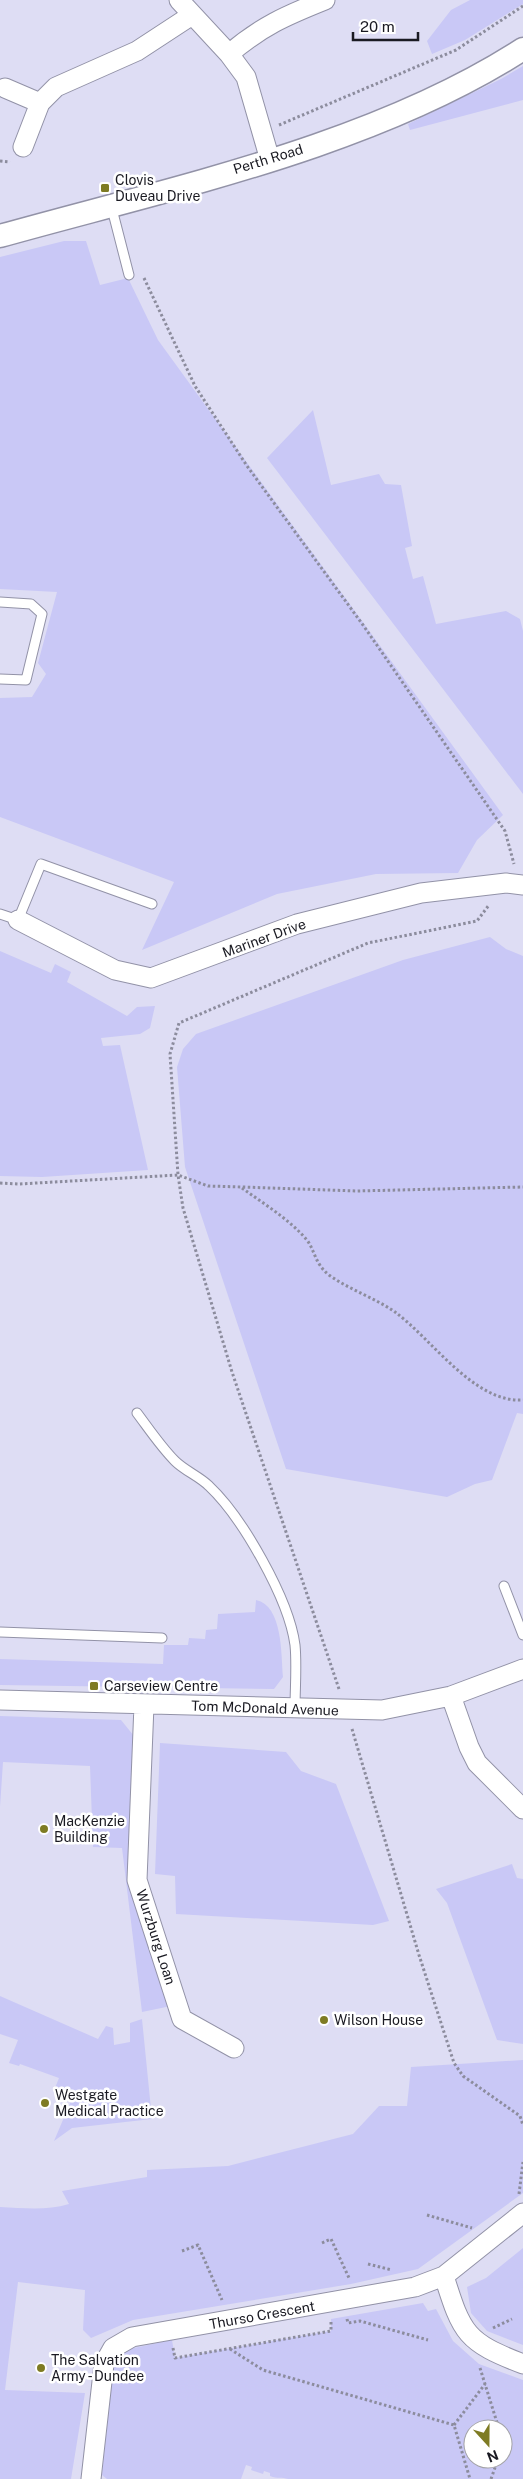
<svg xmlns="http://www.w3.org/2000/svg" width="523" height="2479" font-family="'Public Sans',sans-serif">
<rect width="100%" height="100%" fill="#deddf4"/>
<path fill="#c9c8f6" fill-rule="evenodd" d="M470,0H523V4L465,40L432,54L427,41L451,10Z
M523,66V100L410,130L408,124L501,79Z
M64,241H86L100,285L128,278L158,340L503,815L477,840L458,873L376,874L277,894L142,950L174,882L0,817V698L32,697L46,674L38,663L57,592L0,589V257Z
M313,410L331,485L379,474L385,484L401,485L412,546L405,548L413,579L423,576L436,624L506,611L520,619L523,631V794L267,458Z
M490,937L506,949L523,956V1414L517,1413L492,1480L475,1484L447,1497L286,1469L185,1167L177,1067L183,1049L196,1034L403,960Z
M0,951L51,973L55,964L71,972L67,982L127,1016L137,1007L155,1006L150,1028L140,1034L101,1038L103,1046L120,1045L148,1170L42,1177L0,1176Z
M256,1600C283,1606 281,1654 283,1677L274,1689L0,1685V1659L163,1664L164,1645H188L189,1638L205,1639L206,1630L217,1629L218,1614L255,1612Z
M0,1716L121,1720L134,1736L132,1876L171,2006L142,2012L122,1848L93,1847L90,1766L3,1762L0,1807Z
M160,1743L286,1752L301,1771L336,1784L389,1921L373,1925L176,1914L175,1876L155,1874Z
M512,1864L517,1878L523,1879V2044L497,2040L447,1903L436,1889Z
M0,1996L98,2039L106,2026L113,2028L114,2045L130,2042V2023L142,2019L152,2119L72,2128L54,2141L71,2101L53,2093L59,2078L20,2064L19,2066L9,2063L18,2040L0,2034Z
M523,2060V2193L418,2269L351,2284L133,2320L91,2338L83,2330L85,2290L18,2282L5,2390L85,2393L71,2479H0V2207C23,2208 46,2211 69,2204L62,2191L147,2177V2170L228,2166L353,2134L379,2106H407L411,2067Z
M523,2248V2345L487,2331L471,2313L467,2287L486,2278Z
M423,2303L428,2311L436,2309L453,2341L479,2364L523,2380V2479H288C282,2477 278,2479 270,2476V2473L264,2471L263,2474L251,2470L252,2467L246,2465L241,2479H107L102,2475L114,2360L129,2349L172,2340L175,2358L331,2331V2319ZM473,2429H503V2459H473Z"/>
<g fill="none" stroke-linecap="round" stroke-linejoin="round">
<defs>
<path id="service" d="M111,205L129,275
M0,602L31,604L42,614L26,680L0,679
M0,914L18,920L41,864L152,904
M137,1413C149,1429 161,1447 175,1461C185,1471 199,1476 209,1486C242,1517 289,1599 295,1645C297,1665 295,1688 295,1709
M504,1586L523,1635
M0,1632L162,1638"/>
<path id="minor" d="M179,0L229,54L246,77L270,160
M229,54C262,26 285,16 325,0
M5,88L40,103
M23,147L40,103L56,87L137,51L192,15
M18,920L115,970L151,978L297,924L421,893L506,883L523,885
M451,1696L469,1747L477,1763L523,1809
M0,1700L382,1710L451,1696L523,1669
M144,1705L137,1880L182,2019L234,2048
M444,2276C462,2334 466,2342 523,2364
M91,2479L104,2364L113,2348L132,2337L415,2287L444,2276L523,2213"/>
<path id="tertiary" d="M0,236C171,188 373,146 523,49"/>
</defs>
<use href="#service" stroke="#9292a7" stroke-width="11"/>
<use href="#minor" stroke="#9292a7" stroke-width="21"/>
<use href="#tertiary" stroke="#9292a7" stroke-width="25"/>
<path stroke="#8c8c9d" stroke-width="3" stroke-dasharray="2.5 2.5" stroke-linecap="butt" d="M279,125L456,50L523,6
M0,161L10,162
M144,278L195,386L247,466L363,625L505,831L514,864
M0,1183L19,1184L178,1175L208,1186L242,1187L357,1191L523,1187
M242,1188C264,1204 289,1219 307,1240C315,1251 315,1264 329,1275C350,1290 375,1298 395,1312C433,1340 474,1403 523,1400
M339,1689L232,1372L183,1208L178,1175L170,1054L179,1023L368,943L477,921L489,905
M352,1729L419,1955L454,2063L463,2076L520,2116L523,2125
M519,2194L523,2162
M427,2215L472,2228
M322,2243L331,2239L349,2278
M182,2251L198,2245L222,2300
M368,2264L392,2270
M347,2319L348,2323L360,2321L428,2340
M493,2328L512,2319
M173,2348L175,2358L331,2331V2322
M230,2349L263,2370L454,2425L470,2479
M480,2368L499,2429
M454,2425L485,2384
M503,2440V2445
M491,2479L498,2459"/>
<use href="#service" stroke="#fff" stroke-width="9"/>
<use href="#minor" stroke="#fff" stroke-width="19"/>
<use href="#tertiary" stroke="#fff" stroke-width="22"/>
</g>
<g fill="#7e7b23" stroke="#fff" stroke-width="2">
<rect x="100" y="183" width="10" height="10" rx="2.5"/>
<rect x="89" y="1681" width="10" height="10" rx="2.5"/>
<circle cx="44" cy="1829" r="5"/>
<circle cx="324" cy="2020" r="5"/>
<circle cx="45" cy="2103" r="5"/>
<circle cx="41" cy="2368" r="5"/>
</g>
<g text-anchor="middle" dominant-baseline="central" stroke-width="5" stroke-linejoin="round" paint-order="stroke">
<g font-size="14" fill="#1a1a22" stroke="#fff">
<text transform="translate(268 159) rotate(-17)">Perth Road</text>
<text transform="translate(264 938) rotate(-20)">Mariner Drive</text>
<text transform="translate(265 1708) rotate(2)">Tom McDonald Avenue</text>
<text transform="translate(156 1937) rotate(72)">Wurzburg Loan</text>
<text transform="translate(262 2315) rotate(-10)">Thurso Crescent</text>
</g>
<g font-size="14" fill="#1a1a22" stroke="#fff" text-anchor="start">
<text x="115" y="180">Clovis<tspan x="115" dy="16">Duveau Drive</tspan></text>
<text x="104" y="1686">Carseview Centre</text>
<text x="54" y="1821">MacKenzie<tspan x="54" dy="16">Building</tspan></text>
<text x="334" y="2020">Wilson House</text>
<text x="55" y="2095">Westgate<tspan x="55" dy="16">Medical Practice</tspan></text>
<text x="51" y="2360">The Salvation<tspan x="51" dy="16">Army - Dundee</tspan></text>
</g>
</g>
<g transform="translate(488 2444) rotate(159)"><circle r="24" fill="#ffffff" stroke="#a3a3a7"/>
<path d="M0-4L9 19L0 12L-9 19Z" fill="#7e7b23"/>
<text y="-8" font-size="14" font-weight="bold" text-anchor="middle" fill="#1a1a22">N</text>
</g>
<path d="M353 32v8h65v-8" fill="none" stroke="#1a1a22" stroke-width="2.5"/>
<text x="360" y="32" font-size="15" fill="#1a1a22" stroke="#ffffff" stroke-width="4" paint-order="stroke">20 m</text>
</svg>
